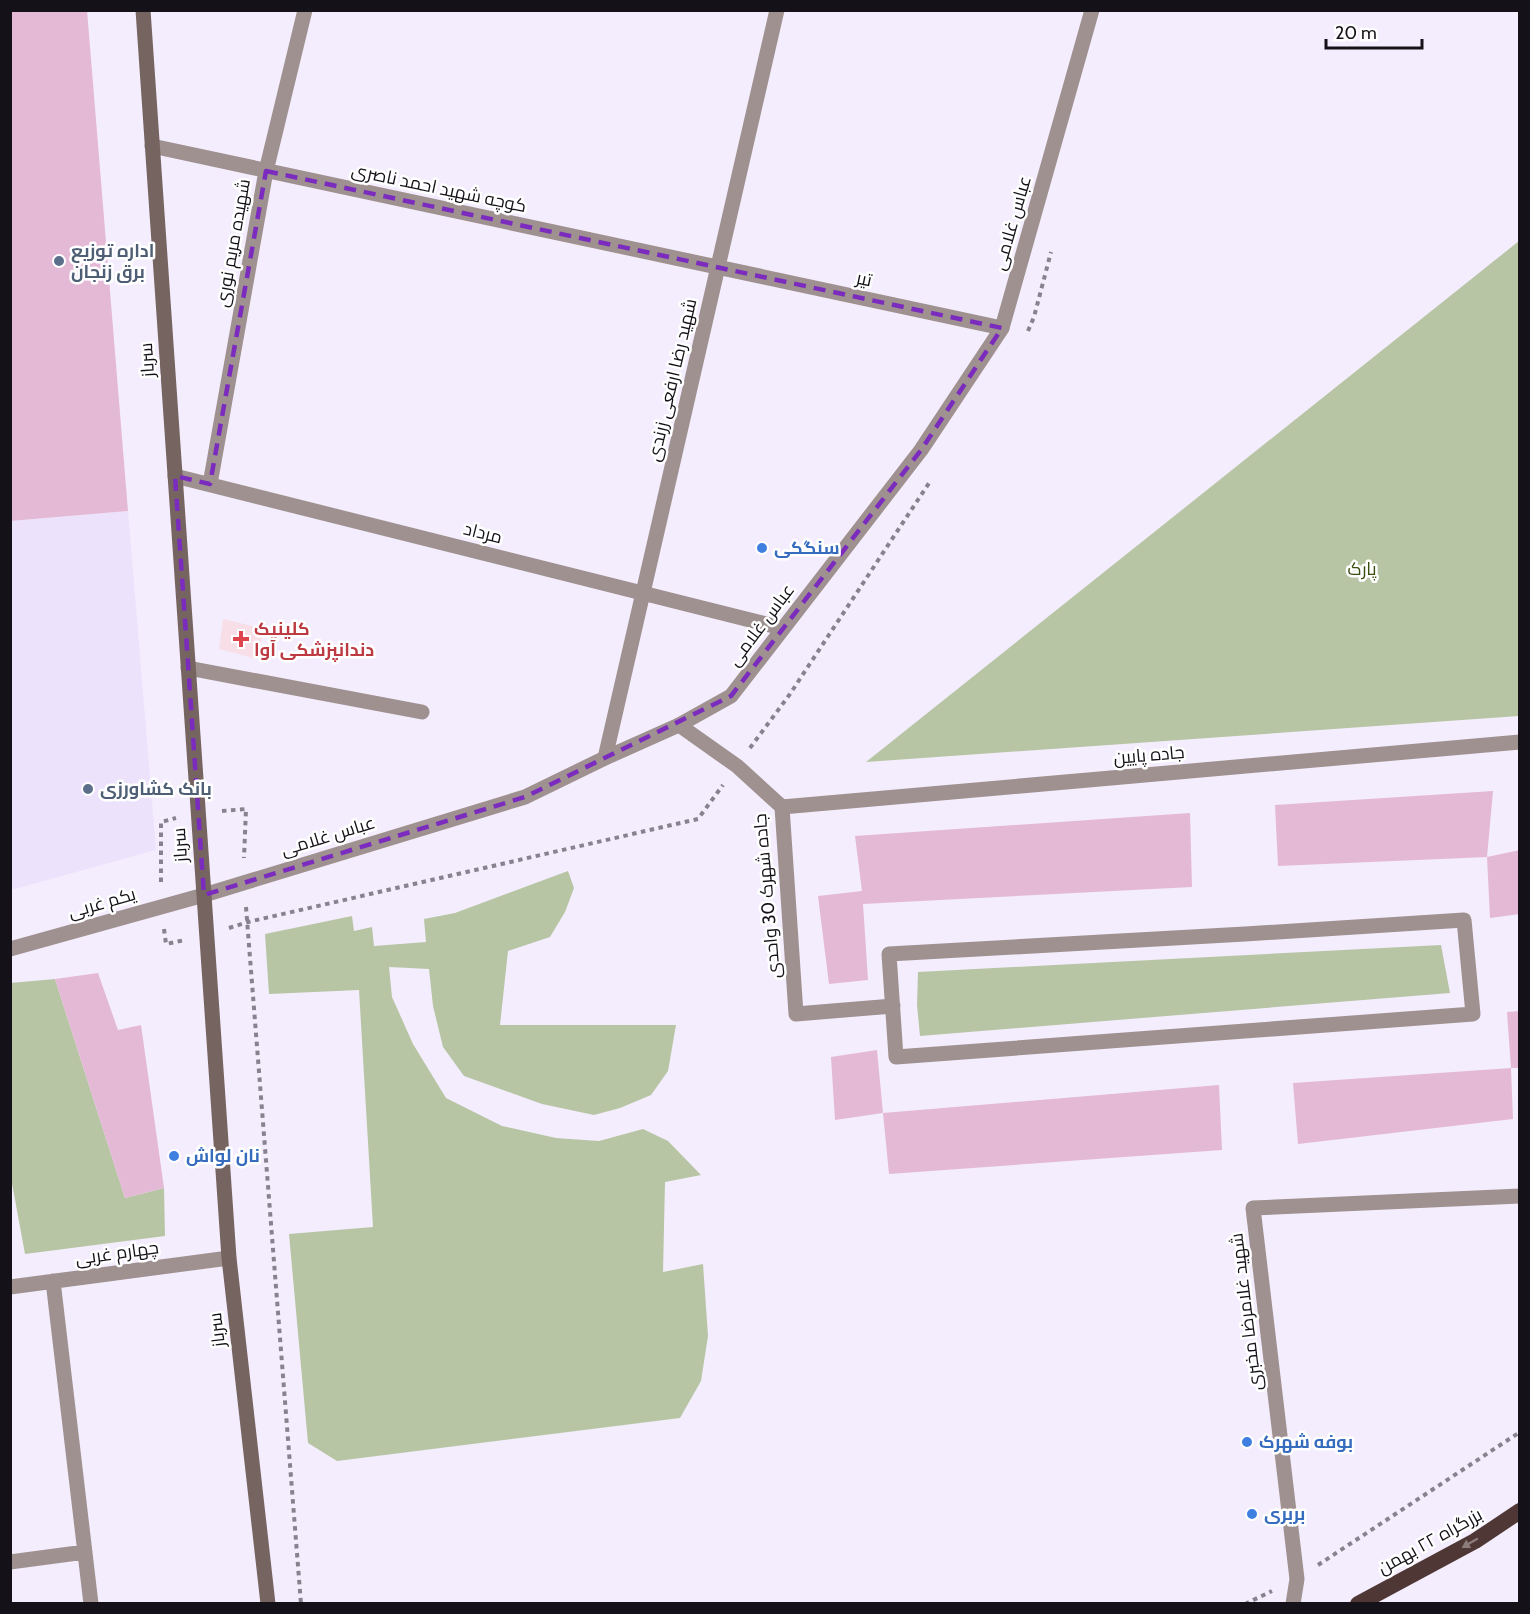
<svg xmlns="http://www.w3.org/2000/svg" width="1530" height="1614" font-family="Cabin,Cairo,sans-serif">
<rect width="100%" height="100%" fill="#f4edfd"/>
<path fill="#ede2fc" d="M128,511L156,850L11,890V521Z"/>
<path fill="#f8dfe7" d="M223,619L264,629L257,659L219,649Z"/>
<path fill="#b7c5a4" d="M1519,241V716L866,762Z
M568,871L574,888L565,912L550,937L508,951L500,1025H676L668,1071L651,1095L620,1108L594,1115L542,1104L464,1076L443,1047L433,1006L429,969L389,967L392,997L413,1044L446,1098L502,1126L556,1138L599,1141L643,1129L668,1141L701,1175L665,1182L663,1272L703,1264L708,1336L701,1381L680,1418L337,1461L308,1443L289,1234L373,1227L359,990L269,994L265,934L352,916L354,931L372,927L374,946L426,942L424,919L455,913Z
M1441,945L1450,993L920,1036L917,1005L918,972Z
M55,979L125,1198L164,1188L165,1236L25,1254L11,1178L10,983Z"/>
<path fill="#e4b9d6" d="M10,10H87L128,511L10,521Z
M1493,791L1487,857L1278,866L1275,805Z
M1190,813L1192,887L863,904L868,980L829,984L818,896L862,891L855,836Z
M1520,850V914L1490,918L1487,857Z
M98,973L118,1030L141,1025L164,1188L125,1198L55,979Z
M1520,1011V1068H1511L1507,1012Z
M877,1050L883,1113L835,1120L831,1057Z
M1511,1068L1513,1119L1298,1144L1293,1083Z
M1219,1085L1222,1150L889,1174L883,1113Z"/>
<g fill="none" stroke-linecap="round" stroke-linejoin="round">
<path stroke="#88828e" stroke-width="4" stroke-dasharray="4.5 4.5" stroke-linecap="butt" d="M1028,331L1034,317L1051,252
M750,748L790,694L931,480
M222,811L246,809L244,858
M161,882V822L176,818
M246,907L301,1604
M229,928L248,922L698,819L723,785
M164,929L166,944L185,940
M1318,1565L1520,1432
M1245,1604L1272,1591"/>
<path stroke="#9e918f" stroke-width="15" d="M152,146L1002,328
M175,476L782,628
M210,484L266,171L305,10
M188,668L422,712
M679,725L737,766L782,807L796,1014L893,1006
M605,758L777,10
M1464,920L1473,1014L896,1057L889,954L1245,934Z
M53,1281L91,1604
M10,1287L229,1258
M10,1562L85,1552
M1293,1604L1297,1579L1253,1208L1520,1196"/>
<path stroke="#9e918f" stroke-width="15" d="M782,807L1520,742
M10,949L204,895L525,797L605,758L679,725L731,696L921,450L1002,328L1092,10"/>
<path stroke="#766461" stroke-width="15" d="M143,10L229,1258L268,1604"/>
<path stroke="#4e3734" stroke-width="16" d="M1358,1604L1475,1541L1520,1511"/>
</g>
<defs><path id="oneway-solid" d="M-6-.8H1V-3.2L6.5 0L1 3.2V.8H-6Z" transform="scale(1.5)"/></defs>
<use fill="#8c7d7b" href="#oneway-solid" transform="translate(1470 1543) rotate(150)"/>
<path fill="none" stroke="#7b2cbf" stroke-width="4.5" stroke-dasharray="12 8" stroke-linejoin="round" d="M266,171L1002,328L921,450L731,696L525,797L204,895L175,476L210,484Z"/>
<g fill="#5c6f8a" stroke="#fff" stroke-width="2">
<circle cx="59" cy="261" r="6"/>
<circle cx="88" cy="789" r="6"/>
</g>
<g fill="#3f7fe0" stroke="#fff" stroke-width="2">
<circle cx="762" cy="548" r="6"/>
<circle cx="174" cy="1156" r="6"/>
<circle cx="1247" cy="1442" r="6"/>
<circle cx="1252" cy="1514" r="6"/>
</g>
<path fill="#e0444e" stroke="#fff" stroke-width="2" d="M238 630h6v6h6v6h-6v6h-6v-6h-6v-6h6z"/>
<g text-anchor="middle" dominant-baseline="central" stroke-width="5" stroke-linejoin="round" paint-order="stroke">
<g font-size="18" fill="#151119" stroke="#fff">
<text transform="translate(439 188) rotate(12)">کوچه شهید احمد ناصری</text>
<text transform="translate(1012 223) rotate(-74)">عباس غلامی</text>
<text transform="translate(233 243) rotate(-80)">شهیده مریم نوری</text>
<text transform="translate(864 279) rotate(12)">تیر</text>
<text transform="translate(147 360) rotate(-94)">سرباز</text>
<text transform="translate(672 380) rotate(-77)">شهید رضا ارفعی زرندی</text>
<text transform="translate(483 533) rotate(14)">مرداد</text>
<text transform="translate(761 625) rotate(-53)">عباس غلامی</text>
<text transform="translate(1149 755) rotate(-5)">جاده پایین</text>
<text transform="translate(328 836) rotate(-17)">عباس غلامی</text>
<text transform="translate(180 845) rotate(-94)">سرباز</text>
<text transform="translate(767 896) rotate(-95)">جاده شهرک 30 واحدی</text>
<text transform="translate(102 903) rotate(-16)">یکم غربی</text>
<text transform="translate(117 1253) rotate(-8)">چهارم غربی</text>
<text transform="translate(1246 1312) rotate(-97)">شهید غلامرضا مخبری</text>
<text transform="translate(217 1330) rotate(-97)">سرباز</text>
<text transform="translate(1430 1541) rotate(-29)">بزرگراه ۲۲ بهمن</text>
</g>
<g font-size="18" font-weight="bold" fill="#4e5e75" stroke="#fff" text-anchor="start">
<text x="71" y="251">اداره توزیع<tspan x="71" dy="21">برق زنجان</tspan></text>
<text x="100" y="789">بانک کشاورزی</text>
</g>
<g font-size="18" font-weight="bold" fill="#366cbe" stroke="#fff" text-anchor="start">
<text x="774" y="548">سنگکی</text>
<text x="186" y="1156">نان لواش</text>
<text x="1259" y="1442">بوفه شهرک</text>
<text x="1264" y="1514">بربری</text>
</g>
<g font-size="18" fill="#394d0c" stroke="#fff">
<text x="1362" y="569">پارک</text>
</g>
<g font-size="18" font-weight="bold" fill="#be3a42" stroke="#fff" text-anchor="start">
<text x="254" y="629">کلینیک<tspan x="254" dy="21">دندانپزشکی آوا</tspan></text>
</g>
</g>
<rect width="1530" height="1614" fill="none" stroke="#151119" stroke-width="24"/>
<path d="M1326 39v9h96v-9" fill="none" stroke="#151119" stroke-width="3"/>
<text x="1335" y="39" font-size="18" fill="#151119" stroke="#ffffff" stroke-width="4.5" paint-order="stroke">20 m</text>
</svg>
